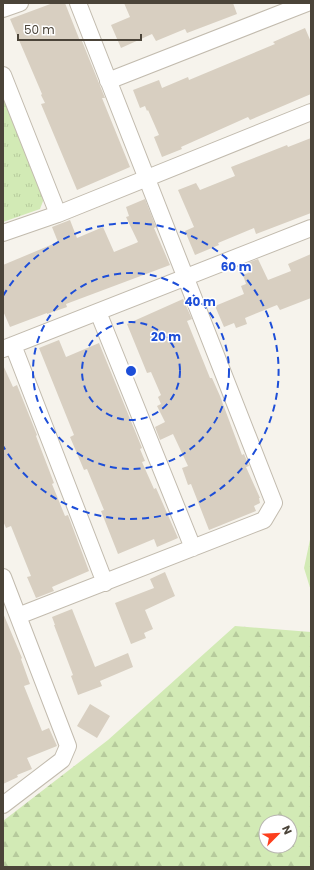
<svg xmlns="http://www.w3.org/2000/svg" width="314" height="870" font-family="Poppins,sans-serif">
<defs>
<pattern id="forest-firs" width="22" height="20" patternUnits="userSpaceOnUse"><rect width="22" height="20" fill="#d2eab5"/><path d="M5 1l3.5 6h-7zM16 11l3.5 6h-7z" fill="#b6ca9c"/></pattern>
<pattern id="park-tufts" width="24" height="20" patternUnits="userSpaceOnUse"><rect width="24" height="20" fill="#d2eab5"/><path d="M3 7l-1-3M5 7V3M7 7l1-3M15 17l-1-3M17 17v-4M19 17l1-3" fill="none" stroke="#b6ca9c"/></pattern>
</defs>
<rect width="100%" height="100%" fill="#f6f3ec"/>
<path fill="url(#forest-firs)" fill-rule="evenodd" d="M311,535V591L304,568Z
M235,626L311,632V867H3V821L108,740ZM266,822H290V846H266Z"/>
<path fill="url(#park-tufts)" d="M3,89L45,196L40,209L3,222Z"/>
<path fill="#d8cfc1" d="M53,3H65L80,41H82L90,61L105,98H102L130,167L77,190L41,104L45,103L41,95L42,94L10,19Z
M124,3H233L237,14L187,33L185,29L156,41L152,34L121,48L111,25L130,17Z
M305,28L311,42V94L250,120L248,117L181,147L182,149L162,157L154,137L159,135L148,110L147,111L145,106L140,108L133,90L159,80L162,88L188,77L189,80L275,44L273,42Z
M311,138V213L256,234L254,228L218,243L219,245L195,255L185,231L194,227L178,190L196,183L200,190L235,176L231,167L287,145L288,147Z
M145,199L156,227L154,228L170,265L66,304L67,307L47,314V313L10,327L3,311V265L58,242L52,227L70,220L77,238L103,227L114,252L136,243L138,242L126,217L129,216L126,207Z
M311,254V298L280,310L277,305L245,318L247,324L236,328L234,323L224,327L215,306L244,294L241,286L246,284L243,275L248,273L244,264L258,259L268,280L291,271L288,264Z
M183,299L192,319L187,321L210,378H212L220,396L242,455L244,454L249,466L246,467L260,498H259L260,503L254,506L256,511L209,530L191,484L188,485L182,468L188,466L173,434L160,440L155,427L165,422L157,406L161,404L158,397L161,395L151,372L147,373L127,324Z
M59,340L66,357L99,343L142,448L140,449L145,461L142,462L154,489L156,488L178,538L157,547L154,539L118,554L101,511L104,510L87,469L84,470L70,437L74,435L39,348Z
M3,365L13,387L17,385L37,435L36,436L54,483L52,484L65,516L68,515L89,571L52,587L54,591L36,598L27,577L31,576L11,526L6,528L3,521Z
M165,572L175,596L145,610L153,629L144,633L146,638L131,644L115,603L154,588L150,579Z
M72,609L95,667L128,653L133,667L100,681L102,686L78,695L71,676L73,675L54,625H55L52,617Z
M3,613L22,658L21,659L30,684L24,686L42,731L49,728L57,746L27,758L32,769L17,775L18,777L3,784Z
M90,704L110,716L97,738L77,726Z"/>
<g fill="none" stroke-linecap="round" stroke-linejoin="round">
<defs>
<path id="street" d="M3,9L20,3
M3,75L58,214
M108,81L307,3
M3,233L58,214L311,112
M98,312L193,548
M13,345L105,583
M3,349L311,228
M3,577L68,746L62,760L3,805
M18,616L264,520L274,503L78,3"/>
</defs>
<use href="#street" stroke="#c2bbae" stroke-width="18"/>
<use href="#street" stroke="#fff" stroke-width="16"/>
</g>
<g fill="none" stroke="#1d4ed8" stroke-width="2" stroke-dasharray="7 5">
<circle cx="131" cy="371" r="49"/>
<circle cx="131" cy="371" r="98"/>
<path d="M3 296A148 148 0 1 1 3 446"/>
</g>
<circle cx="131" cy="371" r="6" fill="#1d4ed8" stroke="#fff" stroke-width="2"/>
<g font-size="12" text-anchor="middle" font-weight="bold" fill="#1d4ed8" stroke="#fff" stroke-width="3" stroke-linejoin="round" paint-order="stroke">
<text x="236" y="271">60 m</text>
<text x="200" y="306">40 m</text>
<text x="166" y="341">20 m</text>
</g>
<rect width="314" height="870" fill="none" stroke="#4b4439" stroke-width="8"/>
<g transform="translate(278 834) rotate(66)"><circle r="19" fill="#ffffff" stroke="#b7b4b0"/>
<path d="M0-3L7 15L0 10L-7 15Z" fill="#fc3f1d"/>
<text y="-6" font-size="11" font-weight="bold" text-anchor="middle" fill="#4b4439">N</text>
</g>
<path d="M18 34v6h123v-6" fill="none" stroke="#4b4439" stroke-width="2"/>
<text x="24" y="34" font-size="12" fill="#4b4439" stroke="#ffffff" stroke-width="3" paint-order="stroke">50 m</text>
</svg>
